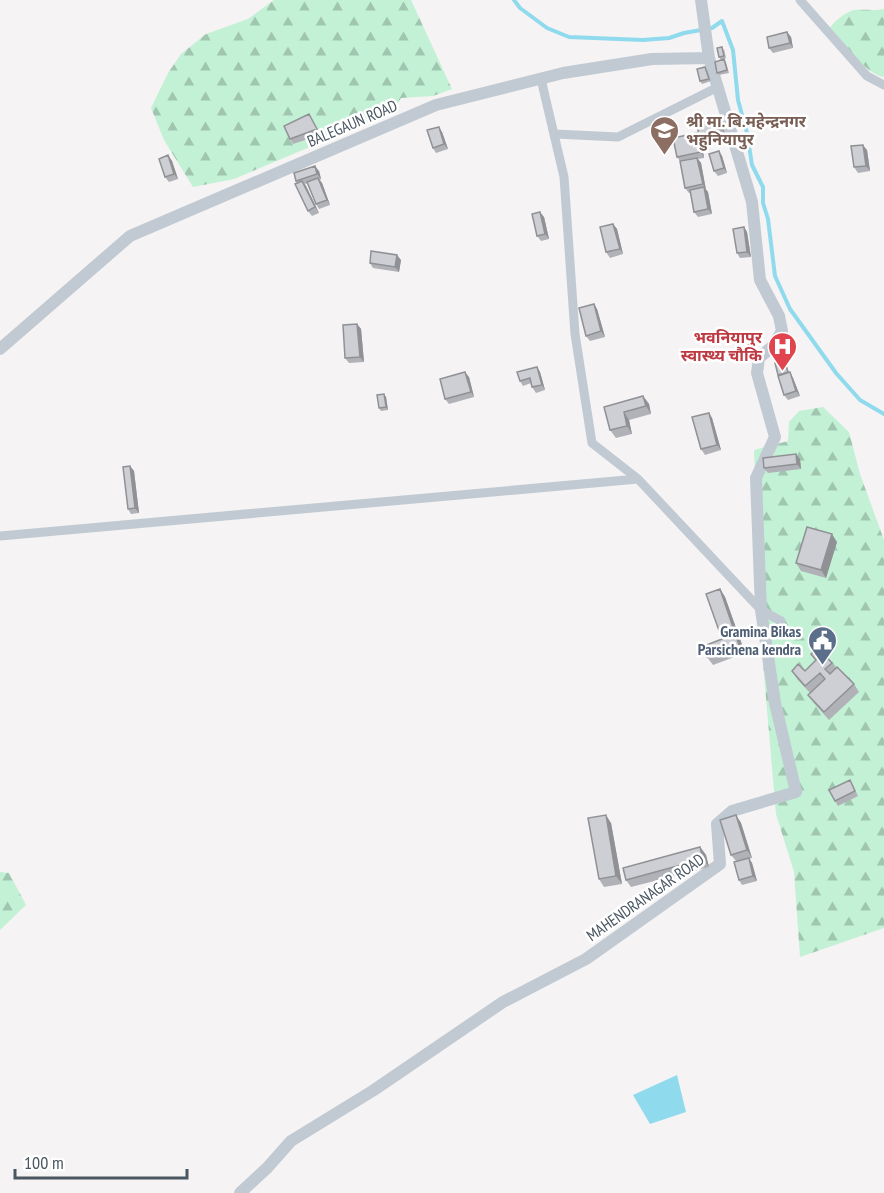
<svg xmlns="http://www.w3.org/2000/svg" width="884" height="1193" font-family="'PT Sans Narrow','Noto Sans Devanagari',sans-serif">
<defs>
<pattern id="forest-firs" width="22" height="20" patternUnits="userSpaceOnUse" patternTransform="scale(1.5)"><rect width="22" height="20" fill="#c3f1d5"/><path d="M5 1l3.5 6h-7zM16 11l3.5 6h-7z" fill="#a0c6b0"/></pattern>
</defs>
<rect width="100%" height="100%" fill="#f5f3f3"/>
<path fill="url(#forest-firs)" d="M274,0H411L452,89L433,96L401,98L393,112L234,179L193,187L164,140L151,108L168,73L181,54L206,34L248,19Z
M884,9V77C866,75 842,41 830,28C834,21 846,12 854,10C864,9 874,11 884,9Z
M823,407L849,432L860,474L884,540V928L800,957L794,872L776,814L761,640L754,450L788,441L789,422L799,411Z
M0,872L9,873L26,905L0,930Z"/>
<path fill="#90daee" d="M677,1075L686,1112L650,1124L633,1095Z"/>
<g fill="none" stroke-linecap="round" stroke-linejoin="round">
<path stroke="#90daee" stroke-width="4" d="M514,0L520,8L547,28L569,37L643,40L669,38L684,33L712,28L722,21L733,50L738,100L747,133L752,165L763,187V203L768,219L775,276L790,309L836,373L860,400L884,414"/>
<path stroke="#c1cad2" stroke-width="9" d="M800,0L867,76L884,85
M541,79L564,177L575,334L592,443L638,479
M555,134L618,137L718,87
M0,536L638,479L761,610L781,621"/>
<path stroke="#c1cad2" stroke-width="12" d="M0,349L130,236L436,105L563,73L652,59L709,58L701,0
M240,1193L267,1168L291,1141L374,1090L503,1002L586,959L720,864L717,824L732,811L796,792L775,703L761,610L756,478L775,437L757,373L759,358L773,346L782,331L779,316L760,280L752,202L709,58"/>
</g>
<path fill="#b0b2b7" d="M787,32L791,37L793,48L773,53L769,48Z
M724,49L726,58L721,60L719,57Z
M724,59L726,62L729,73L719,75L717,73Z
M707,69L711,81L702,84L700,81Z
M719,116L722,121L725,134L703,140L699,135Z
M312,119L320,135L293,144L290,139Z
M442,132L448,149L436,153L433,148Z
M701,138L704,158L698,159L701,163L706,190L708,192L712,214L698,217L694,212L690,193H689L685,188L680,161L677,157Z
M867,150L870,171L858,173L854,167Z
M719,151L722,156L727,173L718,176L714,171Z
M168,155L172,161L178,179L169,182L165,177Z
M319,171L321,179L320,180L322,183L330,205L319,209L316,204L308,183L305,184L319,213L312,216L308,211L296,181Z
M544,217L549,239L541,241L537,236Z
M613,224L617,229L623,254L610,258L606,252Z
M744,227L747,232L751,257L740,258L737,253Z
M401,260L399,272L373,268L370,263Z
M594,304L597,309L605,337L590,341L586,336Z
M357,324L361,329L364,362L349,363L345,358Z
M784,360L786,362L789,373L793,378L800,396L788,400L784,395L778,375Z
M537,367L540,372L545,390L536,393L532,387L531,383L523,386L520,381Z
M469,377L474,397L449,404L445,399Z
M384,394L386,397L388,410L381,411L379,408Z
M643,396L649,404L651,414L629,420L632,434L616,438L610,430L604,407Z
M709,413L712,418L721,450L705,455L701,449Z
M796,454L800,459L801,469L768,473L764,468Z
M130,466L134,471L139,513L131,514L128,509Z
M837,542L826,578L801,571L796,563Z
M720,589L725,597L745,653L713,665L707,657L722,639Z
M811,654L832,663L836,668L854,684L859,692L829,720L813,702L808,695L810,693L797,679L792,671H805L816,661Z
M850,780L858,796L838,806L835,801Z
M736,815L741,823L752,858L749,859L752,863L757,881L742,885L739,880L736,861L731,855Z
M611,823L622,884L604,887L599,879Z
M700,847L706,855L709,867L631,887L626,880Z"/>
<path fill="#909195" d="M787,32L791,37L793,48L790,43Z
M719,116L722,121L725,134L722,129Z
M439,127L442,132L448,149L444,144Z
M697,133L701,138L704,158L701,152Z
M863,145L867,150L870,171L866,166Z
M719,151L722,156L727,173L724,168Z
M168,155L172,161L178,179L174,174Z
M697,158L701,163L706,190L703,184Z
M315,166L319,171L321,179L317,174Z
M318,178L322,183L330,205L327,200Z
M302,181L306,186L319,213L315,207Z
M704,187L708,192L712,214L708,209Z
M540,212L544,217L549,239L545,234Z
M613,224L617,229L623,254L620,249Z
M744,227L747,232L751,257L747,252Z
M397,255L401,260L399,272L395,267Z
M594,304L597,309L605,337L601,331Z
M357,324L361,329L364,362L360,357Z
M537,367L540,372L545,390L542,385Z
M465,372L469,377L474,397L471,392Z
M790,372L793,378L800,396L796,391Z
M384,394L386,397L388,410L386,407Z
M643,396L649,404L651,414L646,406Z
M624,412L629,420L632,434L627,426Z
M709,413L712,418L721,450L717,445Z
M796,454L800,459L801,469L797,464Z
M130,466L134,471L139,513L135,508Z
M832,534L837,542L826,578L821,570Z
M720,589L725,597L745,653L739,645Z
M606,815L611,823L622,884L616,876Z
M736,815L741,823L752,858L747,850Z
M700,847L706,855L709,867L703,859Z
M749,858L752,863L757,881L753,876Z"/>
<path fill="#cdcfd5" stroke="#909195" stroke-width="1.5" d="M787,32L790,43L769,48L767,37Z
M722,47L724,56L719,57L717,48Z
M724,59L727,70L717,73L715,62Z
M705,67L709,79L700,81L697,69Z
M309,114L317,129L290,139L284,126Z
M719,116L722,129L699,135L696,121Z
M439,127L444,144L433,148L427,130Z
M697,133L701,152L677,157L673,138Z
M863,145L866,166L854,167L851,146Z
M719,151L724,168L714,171L709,154Z
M168,155L174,174L165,177L159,159Z
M697,158L703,184L685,188L680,161Z
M315,166L317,174L296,181L294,173Z
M318,178L327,200L316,204L307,182Z
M302,181L315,207L308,211L295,184Z
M704,187L708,209L694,212L690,190Z
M540,212L545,234L537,236L532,214Z
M613,224L620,249L606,252L600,227Z
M744,227L747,252L737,253L733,229Z
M371,251L397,255L395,267L370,263Z
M594,304L601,331L586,336L579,308Z
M357,324L360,357L345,358L343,325Z
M784,360L788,372L778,375L775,363Z
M537,367L542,385L532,387L530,378L520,381L517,372Z
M465,372L471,392L445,399L440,379Z
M790,372L796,391L784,395L778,376Z
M384,394L386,407L379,408L377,395Z
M643,396L646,406L624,412L627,426L610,430L604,407Z
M709,413L717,445L701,449L692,417Z
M796,454L797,464L764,468L763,458Z
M130,466L135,508L128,509L123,467Z
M807,527L832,534L821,570L796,563Z
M720,589L739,645L707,657L704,646L722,639L706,594Z
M818,648L832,663L825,669L830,674L837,667L854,684L824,712L808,695L825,679L820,673L805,686L792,671L798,664L805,671L816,660L811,654Z
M850,780L855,791L835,801L829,790Z
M606,815L616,876L599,879L588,818Z
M736,815L747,850L731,855L720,820Z
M700,847L703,859L626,880L623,868Z
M749,858L753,876L739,880L734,862Z"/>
<defs>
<symbol id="school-pin" viewBox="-11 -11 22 30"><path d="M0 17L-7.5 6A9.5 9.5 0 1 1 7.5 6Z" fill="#8d6e63" stroke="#fff"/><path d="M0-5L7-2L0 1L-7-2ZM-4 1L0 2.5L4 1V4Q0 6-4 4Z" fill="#fff"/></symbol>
<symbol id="hospital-pin" viewBox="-11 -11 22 30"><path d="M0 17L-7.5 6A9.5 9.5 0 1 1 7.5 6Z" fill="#e0444e" stroke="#fff"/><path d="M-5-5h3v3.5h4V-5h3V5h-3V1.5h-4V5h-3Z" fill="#fff"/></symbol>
<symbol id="civic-pin" viewBox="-11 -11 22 30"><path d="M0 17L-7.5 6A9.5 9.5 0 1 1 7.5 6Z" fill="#5c6f8a" stroke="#fff"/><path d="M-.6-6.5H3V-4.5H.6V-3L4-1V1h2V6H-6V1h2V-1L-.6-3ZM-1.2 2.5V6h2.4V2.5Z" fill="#fff"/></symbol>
</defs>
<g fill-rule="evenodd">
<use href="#school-pin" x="648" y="114" width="33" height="45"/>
<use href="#hospital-pin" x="766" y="330" width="33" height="45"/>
<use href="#civic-pin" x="806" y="624" width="33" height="45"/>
</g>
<g text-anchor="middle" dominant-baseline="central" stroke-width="5" stroke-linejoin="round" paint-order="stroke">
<g font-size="16" font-weight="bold" fill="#785e54" stroke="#fff" text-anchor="start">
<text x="686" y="121">श्री मा. बि.महेन्द्रनगर<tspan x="686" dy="18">भहुनियापुर</tspan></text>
</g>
<g font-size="16" fill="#4a5661" stroke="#fff">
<text transform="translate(352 123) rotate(-23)">BALEGAUN ROAD</text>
<text transform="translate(645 897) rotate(-35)">MAHENDRANAGAR ROAD</text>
</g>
<g font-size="16" font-weight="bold" fill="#be3a42" stroke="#fff" text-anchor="end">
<text x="762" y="337">भवनियापुर<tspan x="762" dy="18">स्वास्थ्य चाैकि</tspan></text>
</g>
<g font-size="16" font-weight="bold" fill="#4e5e75" stroke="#fff" text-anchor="end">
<text x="801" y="631">Gramina Bikas<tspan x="801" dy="18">Parsichena kendra</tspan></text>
</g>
</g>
<path d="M15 1169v9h172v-9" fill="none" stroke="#4a5661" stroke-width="3"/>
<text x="24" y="1169" font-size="18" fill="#4a5661" stroke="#ffffff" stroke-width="4.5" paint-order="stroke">100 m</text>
</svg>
